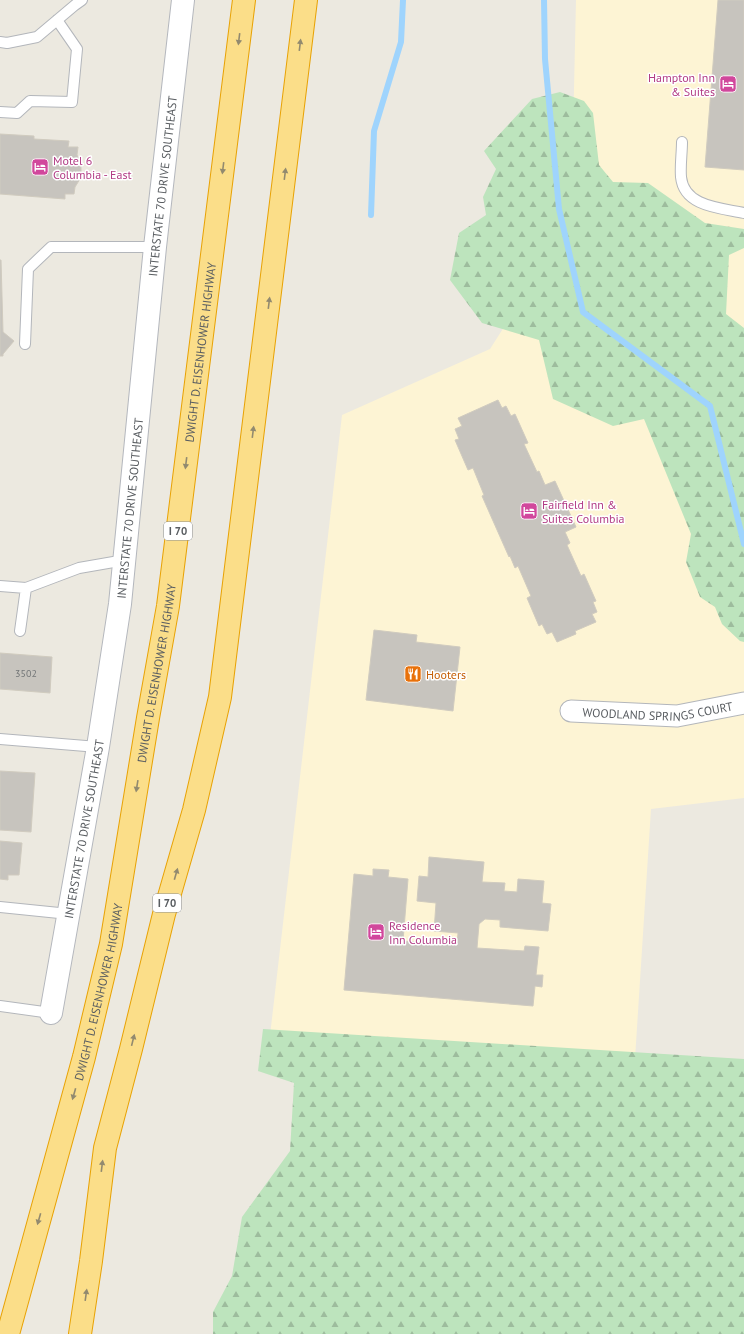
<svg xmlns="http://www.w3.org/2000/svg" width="744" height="1334" font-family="'PT Sans',sans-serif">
<defs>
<pattern id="forest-firs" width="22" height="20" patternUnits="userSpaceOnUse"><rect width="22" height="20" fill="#bde4bd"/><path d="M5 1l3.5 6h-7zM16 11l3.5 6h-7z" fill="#9dbc9d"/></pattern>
</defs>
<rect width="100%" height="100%" fill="#ece9e0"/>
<path fill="#fdf4d4" d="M576,0H744V798L651,809L633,1090L266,1070L342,415L490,349L571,222Z"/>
<path fill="url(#forest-firs)" d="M560,92L584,101L593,113L599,165L613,182L648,183L705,223L744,229V248L729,255L726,314L744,328V642L740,641L722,624L715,607L700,597L686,562L691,534L644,419L613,426L553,399L539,340L482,323L450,280L459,233L486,215L483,197L496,169L484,151L532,99Z
M263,1029L744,1059V1334H213V1312L232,1276L242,1217L290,1151L294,1083L258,1071Z"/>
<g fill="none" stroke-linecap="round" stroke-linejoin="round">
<path stroke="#9fd4fd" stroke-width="6" d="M544,0L545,59L559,209L583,312L710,406L744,544
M371,215L374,131L401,42L403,0"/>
</g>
<path fill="#c7c4be" stroke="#d0cbbf" d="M718,0H744V170L705,167Z
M0,134L34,136V139L69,141L68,147H78L77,155L81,162V171L80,179L75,187L74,194H65V199L0,194Z
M0,260H1L3,332L14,341L3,354V356H0Z
M498,400L502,408L506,406L511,416L515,414L528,443L524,444L537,472L539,471L545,485L555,481L576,527L565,532L570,543L567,545L581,576L584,574L596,601L593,602L597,612L592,614L596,622L575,631L576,634L557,642L552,632L547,634L542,624L539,626L527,598L531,596L518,566L515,568L510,556L509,557L482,496L484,495L473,468L468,470L455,440L459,439L455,429L462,426L458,418Z
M374,630L417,635L416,642L460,647L453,711L366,700Z
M0,653L52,657L50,693L0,689Z
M0,771L35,773L31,832L0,830Z
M0,841L22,843L19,875H8V880L0,879Z
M429,857L484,862L482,882L505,883L504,891L517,892L518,879L544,881L542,903L551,904L548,931L500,927V920L485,919L479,924L477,948L524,951L525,946L539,947L536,975H543L542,987L535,986L533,1006L344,990L354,874L373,876V869L389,870L388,877L408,879L403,941L457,945L458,933L434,931L436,903L417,901L419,876L428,877Z"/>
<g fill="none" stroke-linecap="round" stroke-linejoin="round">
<defs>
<path id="lane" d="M0,42L7,43L37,37L75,5L82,0
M0,112L17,113L30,101L72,102L77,49L57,20
M682,142C682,153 680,166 681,177C684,207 721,208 744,213
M25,344L28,269L51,247H155
M0,586L26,588L79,568L125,560
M20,631L26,588
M0,739L98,747
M0,907L69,914
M0,1006L51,1013"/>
<g id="street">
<path id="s1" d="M571,711L677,716L744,703"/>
</g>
<g id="secondary">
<path id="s2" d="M51,1013L98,747L120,604L155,247L183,0"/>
</g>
<g id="highway">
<path id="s3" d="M8,1334L84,1057L111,944L148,718L168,606L244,0"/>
<path d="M80,1334L91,1261L105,1148L131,1049L164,914L194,810L220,697L306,0"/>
</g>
</defs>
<use href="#lane" stroke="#b3b6bb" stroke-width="12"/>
<use href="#street" stroke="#b3b6bb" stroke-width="23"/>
<use href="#secondary" stroke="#b4b7bd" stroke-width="24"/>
<use href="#highway" stroke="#e8a204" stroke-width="24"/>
<use href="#lane" stroke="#fff" stroke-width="10"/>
<use href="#street" stroke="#fff" stroke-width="21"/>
<use href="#secondary" stroke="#fff" stroke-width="22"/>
<use href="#highway" stroke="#fbde89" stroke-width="22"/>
</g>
<defs><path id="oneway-solid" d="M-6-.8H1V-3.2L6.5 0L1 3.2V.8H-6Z"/></defs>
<g fill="#928a6f">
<use href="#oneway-solid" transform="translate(239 39) rotate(97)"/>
<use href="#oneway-solid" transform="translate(300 45) rotate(-83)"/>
<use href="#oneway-solid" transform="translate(223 168) rotate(97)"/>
<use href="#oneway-solid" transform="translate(285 174) rotate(-83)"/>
<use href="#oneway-solid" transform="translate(269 303) rotate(-83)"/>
<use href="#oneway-solid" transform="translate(253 432) rotate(-83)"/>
<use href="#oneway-solid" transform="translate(186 463) rotate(97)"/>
<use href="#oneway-solid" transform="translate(137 786) rotate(99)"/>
<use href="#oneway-solid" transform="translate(176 874) rotate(-74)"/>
<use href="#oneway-solid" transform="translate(133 1040) rotate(-76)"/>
<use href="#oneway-solid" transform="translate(74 1094) rotate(106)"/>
<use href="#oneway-solid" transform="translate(102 1166) rotate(-83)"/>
<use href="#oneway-solid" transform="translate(39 1219) rotate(106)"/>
<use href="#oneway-solid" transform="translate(86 1295) rotate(-82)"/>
</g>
<defs>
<symbol id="hotel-square" viewBox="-11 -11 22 22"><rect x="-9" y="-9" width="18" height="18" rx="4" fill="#d1479c" stroke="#fff"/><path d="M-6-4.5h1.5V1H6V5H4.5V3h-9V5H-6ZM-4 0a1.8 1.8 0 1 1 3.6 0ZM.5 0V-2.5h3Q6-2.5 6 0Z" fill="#fff"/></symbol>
<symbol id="restaurant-square" viewBox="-11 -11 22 22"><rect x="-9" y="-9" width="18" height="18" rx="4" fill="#e8710a" stroke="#fff"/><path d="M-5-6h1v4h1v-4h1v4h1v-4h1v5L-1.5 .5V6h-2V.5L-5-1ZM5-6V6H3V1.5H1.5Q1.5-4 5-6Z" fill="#fff"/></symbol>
</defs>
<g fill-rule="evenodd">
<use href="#hotel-square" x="718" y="74" width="20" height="20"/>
<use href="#hotel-square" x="30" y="157" width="20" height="20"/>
<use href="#hotel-square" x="519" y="501" width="20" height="20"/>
<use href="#restaurant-square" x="403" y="664" width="20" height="20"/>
<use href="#hotel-square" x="366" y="922" width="20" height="20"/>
</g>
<g text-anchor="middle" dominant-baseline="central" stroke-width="3" stroke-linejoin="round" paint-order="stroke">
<g font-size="10" fill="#747778">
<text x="26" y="673">3502</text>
</g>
<g fill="#fff" stroke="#8b8e90" stroke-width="1">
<rect x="164" y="522" width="28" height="18" rx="3"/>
<rect x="153" y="894" width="28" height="18" rx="3"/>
</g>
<g font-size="11" font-weight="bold" fill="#595d61">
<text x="178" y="531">I 70</text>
<text x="167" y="903">I 70</text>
</g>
<g font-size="12" fill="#b23c85" stroke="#fff" text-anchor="start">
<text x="715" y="77" text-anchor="end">Hampton Inn<tspan x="715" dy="14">&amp; Suites</tspan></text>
<text x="53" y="160">Motel 6<tspan x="53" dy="14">Columbia - East</tspan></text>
<text x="542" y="504">Fairfield Inn &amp;<tspan x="542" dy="14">Suites Columbia</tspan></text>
<text x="389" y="925">Residence<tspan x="389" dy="14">Inn Columbia</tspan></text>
</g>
<g font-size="12" fill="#595d61" stroke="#fff">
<text stroke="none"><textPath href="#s2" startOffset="835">INTERSTATE 70 DRIVE SOUTHEAST</textPath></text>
<text stroke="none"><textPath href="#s3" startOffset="1002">DWIGHT D. EISENHOWER HIGHWAY</textPath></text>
<text stroke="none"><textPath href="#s2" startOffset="511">INTERSTATE 70 DRIVE SOUTHEAST</textPath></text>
<text stroke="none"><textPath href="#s3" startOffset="678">DWIGHT D. EISENHOWER HIGHWAY</textPath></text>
<text stroke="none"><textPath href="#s1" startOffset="87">WOODLAND SPRINGS COURT</textPath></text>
<text stroke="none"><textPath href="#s2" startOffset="187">INTERSTATE 70 DRIVE SOUTHEAST</textPath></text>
<text stroke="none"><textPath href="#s3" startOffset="354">DWIGHT D. EISENHOWER HIGHWAY</textPath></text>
</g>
<g font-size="12" fill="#c56008" stroke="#fff" text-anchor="start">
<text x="426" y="674">Hooters</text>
</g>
</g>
</svg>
